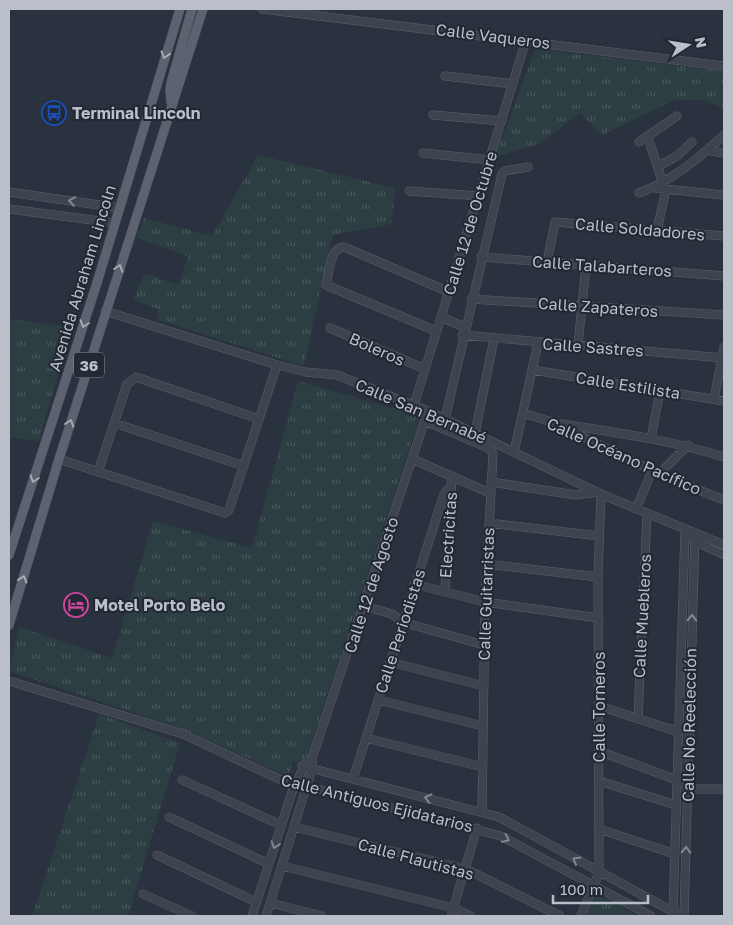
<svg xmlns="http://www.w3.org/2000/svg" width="733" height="925" font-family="'Golos Text',sans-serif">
<defs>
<pattern id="grass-tufts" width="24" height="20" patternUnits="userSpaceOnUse" patternTransform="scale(1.25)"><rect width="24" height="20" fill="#2c3e41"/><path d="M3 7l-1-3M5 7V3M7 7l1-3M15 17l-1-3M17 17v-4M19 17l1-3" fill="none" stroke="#48585b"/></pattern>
</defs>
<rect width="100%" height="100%" fill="#2a313f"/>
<path fill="url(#grass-tufts)" d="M535,49L724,71V106L722,108L703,100H675L602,135L580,113L541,143L495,157Z
M258,155L395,188L392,224L333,235L304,366L158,320V309L133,300L145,273L178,285L188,256L137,238L144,218L212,236Z
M9,319L71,327L39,441L9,437Z
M298,381L420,416L305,762L293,761L289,777L191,732L9,671L19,627L112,658L153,521L252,548Z
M99,714L180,743L128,916H32Z
M597,894L638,916H586Z"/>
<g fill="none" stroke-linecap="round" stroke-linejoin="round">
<defs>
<path id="minor" d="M262,9L724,66
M445,76L513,84
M433,115L502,121
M648,138L663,183
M639,142L677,116
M707,150L724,153
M423,153L490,160
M659,166L677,156L692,142
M655,188L724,195
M409,191L479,196
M9,192L120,208
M639,193C673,181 698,158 724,135
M9,209L115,223
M657,230L666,189
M481,257L724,276
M547,262L555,222L724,236
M471,299L724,315
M105,311L277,365L306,372L337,375L428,411L601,494L724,545
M441,317L464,327
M330,328L425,369
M436,331L326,285C329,273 330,247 344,247L449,292
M462,335L724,358
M578,345L586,265
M533,370L724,401
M714,399L724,347
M414,405L526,40
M523,413L555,423L659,474L724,500
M445,419L502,174L505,171L528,167
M425,421L489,448L493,454L485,602L482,812
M114,423L244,466
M562,424C618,433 671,440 724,457
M475,433L494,339
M651,438L660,391
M514,452L538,343
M59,459L225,513L229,510L277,365
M412,459L490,493
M98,472L127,384L136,377L259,419
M659,474L688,445
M491,482L576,495L597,492
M636,509L652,471
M489,523L599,536
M690,539L724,555
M487,564L598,577
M414,584L485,602L599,618
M445,592L452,478
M364,606L392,614L402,622L484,645
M390,662L484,686
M9,681L183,734L279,779L501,836L651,916
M378,700L483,726
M599,706L679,732
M638,719L647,513
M366,738L483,767
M599,751L677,780L692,789H724
M302,766L499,817L681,916
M353,779L444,494L451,486
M182,780L281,825
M599,781L676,805
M169,817L269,864
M294,827L466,869L560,916
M599,829L675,854
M157,855L256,902
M282,866L454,908L470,916
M143,894L192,916
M270,903L322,916
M673,912L685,531
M252,916L292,792L305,764
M266,916L312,769V758L428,411
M451,916L477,828
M581,916L599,873L598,577L601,494
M684,916L695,534"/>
<path id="major" d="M171,102L170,89L172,79L192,9
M9,555L96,286L180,9
M9,625L59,459L203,9"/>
</defs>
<use href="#minor" stroke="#5b616c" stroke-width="9"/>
<use href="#major" stroke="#474c58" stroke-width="10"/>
<use href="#minor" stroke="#3d434f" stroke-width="8"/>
<use href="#major" stroke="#5c626f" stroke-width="9"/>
</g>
<defs><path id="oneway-chevron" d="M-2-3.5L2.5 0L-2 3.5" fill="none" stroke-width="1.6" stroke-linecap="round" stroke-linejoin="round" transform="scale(1.25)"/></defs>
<g stroke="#a7acb7">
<use href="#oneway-chevron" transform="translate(165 55) rotate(107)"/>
<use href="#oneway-chevron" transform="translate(119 268) rotate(-72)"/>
<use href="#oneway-chevron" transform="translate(84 324) rotate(108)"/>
<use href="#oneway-chevron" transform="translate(70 423) rotate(-72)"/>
<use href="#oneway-chevron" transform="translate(34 479) rotate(108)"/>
<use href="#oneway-chevron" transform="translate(23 579) rotate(-73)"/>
</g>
<g stroke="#828792">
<use href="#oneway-chevron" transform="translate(72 201) rotate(-172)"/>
<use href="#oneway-chevron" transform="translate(692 618) rotate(-89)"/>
<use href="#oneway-chevron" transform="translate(428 798) rotate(-166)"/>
<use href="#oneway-chevron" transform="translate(506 839) rotate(26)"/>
<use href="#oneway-chevron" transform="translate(275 845) rotate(108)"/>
<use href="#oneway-chevron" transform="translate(686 850) rotate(-88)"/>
<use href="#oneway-chevron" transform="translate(576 860) rotate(-150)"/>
</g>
<defs>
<symbol id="bus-ring" viewBox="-11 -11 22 22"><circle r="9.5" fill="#222834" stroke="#1a4fb4" stroke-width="1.5"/><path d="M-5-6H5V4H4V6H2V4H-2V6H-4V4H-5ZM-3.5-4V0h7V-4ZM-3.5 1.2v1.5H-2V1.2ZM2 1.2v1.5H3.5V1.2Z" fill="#1a4fb4"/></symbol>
<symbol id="hotel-ring" viewBox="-11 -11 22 22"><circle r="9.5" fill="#222834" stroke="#d1479c" stroke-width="1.5"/><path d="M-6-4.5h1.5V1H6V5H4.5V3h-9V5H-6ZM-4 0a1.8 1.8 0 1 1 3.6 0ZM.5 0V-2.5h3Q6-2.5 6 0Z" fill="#d1479c"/></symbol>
</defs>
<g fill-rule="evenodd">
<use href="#bus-ring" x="40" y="99" width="28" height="28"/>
<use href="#hotel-ring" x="62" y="591" width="28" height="28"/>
</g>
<g text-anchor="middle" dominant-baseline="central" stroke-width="4" stroke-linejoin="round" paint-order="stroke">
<rect fill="#222834" stroke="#8c929c" stroke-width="1" x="74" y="352.5" width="30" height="25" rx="4"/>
<g font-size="15" font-weight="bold" fill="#babfc9">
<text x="89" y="365">36</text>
</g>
<g font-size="16" fill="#babfc9" stroke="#222834">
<text transform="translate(493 36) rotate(7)">Calle Vaqueros</text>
<text transform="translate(470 223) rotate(-73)">Calle 12 de Octubre</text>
<text transform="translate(640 229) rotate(5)">Calle Soldadores</text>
<text transform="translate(602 266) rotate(4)">Calle Talabarteros</text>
<text transform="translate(82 278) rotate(-73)">Avenida Abraham Lincoln</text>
<text transform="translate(598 307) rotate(4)">Calle Zapateros</text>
<text transform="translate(593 347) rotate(4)">Calle Sastres</text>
<text transform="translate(377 349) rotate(24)">Boleros</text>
<text transform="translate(628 385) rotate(9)">Calle Estilista</text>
<text transform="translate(421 411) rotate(23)">Calle San Bernabé</text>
<text transform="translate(624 456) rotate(24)">Calle Océano Pacífico</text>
<text transform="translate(448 535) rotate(-86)">Electricitas</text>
<text transform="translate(371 585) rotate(-72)">Calle 12 de Agosto</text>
<text transform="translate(486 594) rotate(-88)">Calle Guitarristas</text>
<text transform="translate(642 616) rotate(-87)">Calle Muebleros</text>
<text transform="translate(400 631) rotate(-72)">Calle Periodistas</text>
<text transform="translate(599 707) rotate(-90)">Calle Torneros</text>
<text transform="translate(689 725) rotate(-89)">Calle No Reelección</text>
<text transform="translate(377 803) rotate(14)">Calle Antiguos Ejidatarios</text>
<text transform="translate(416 859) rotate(15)">Calle Flautistas</text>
</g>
<g font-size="16" font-weight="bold" fill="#babfc9" stroke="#222834" text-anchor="start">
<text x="72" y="113">Terminal Lincoln</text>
<text x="94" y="605">Motel Porto Belo</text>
</g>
</g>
<rect width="733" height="925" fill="none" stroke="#babfc9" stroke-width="20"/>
<g transform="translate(688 45) rotate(78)" stroke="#222834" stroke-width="4" paint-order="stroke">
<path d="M0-4L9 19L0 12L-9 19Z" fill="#babfc9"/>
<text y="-8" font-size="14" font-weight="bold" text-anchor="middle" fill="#babfc9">N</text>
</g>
<path d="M553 895v8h95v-8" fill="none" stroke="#babfc9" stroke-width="2.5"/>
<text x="560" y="895" font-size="15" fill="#babfc9" stroke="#222834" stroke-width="4" paint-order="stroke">100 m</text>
</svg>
